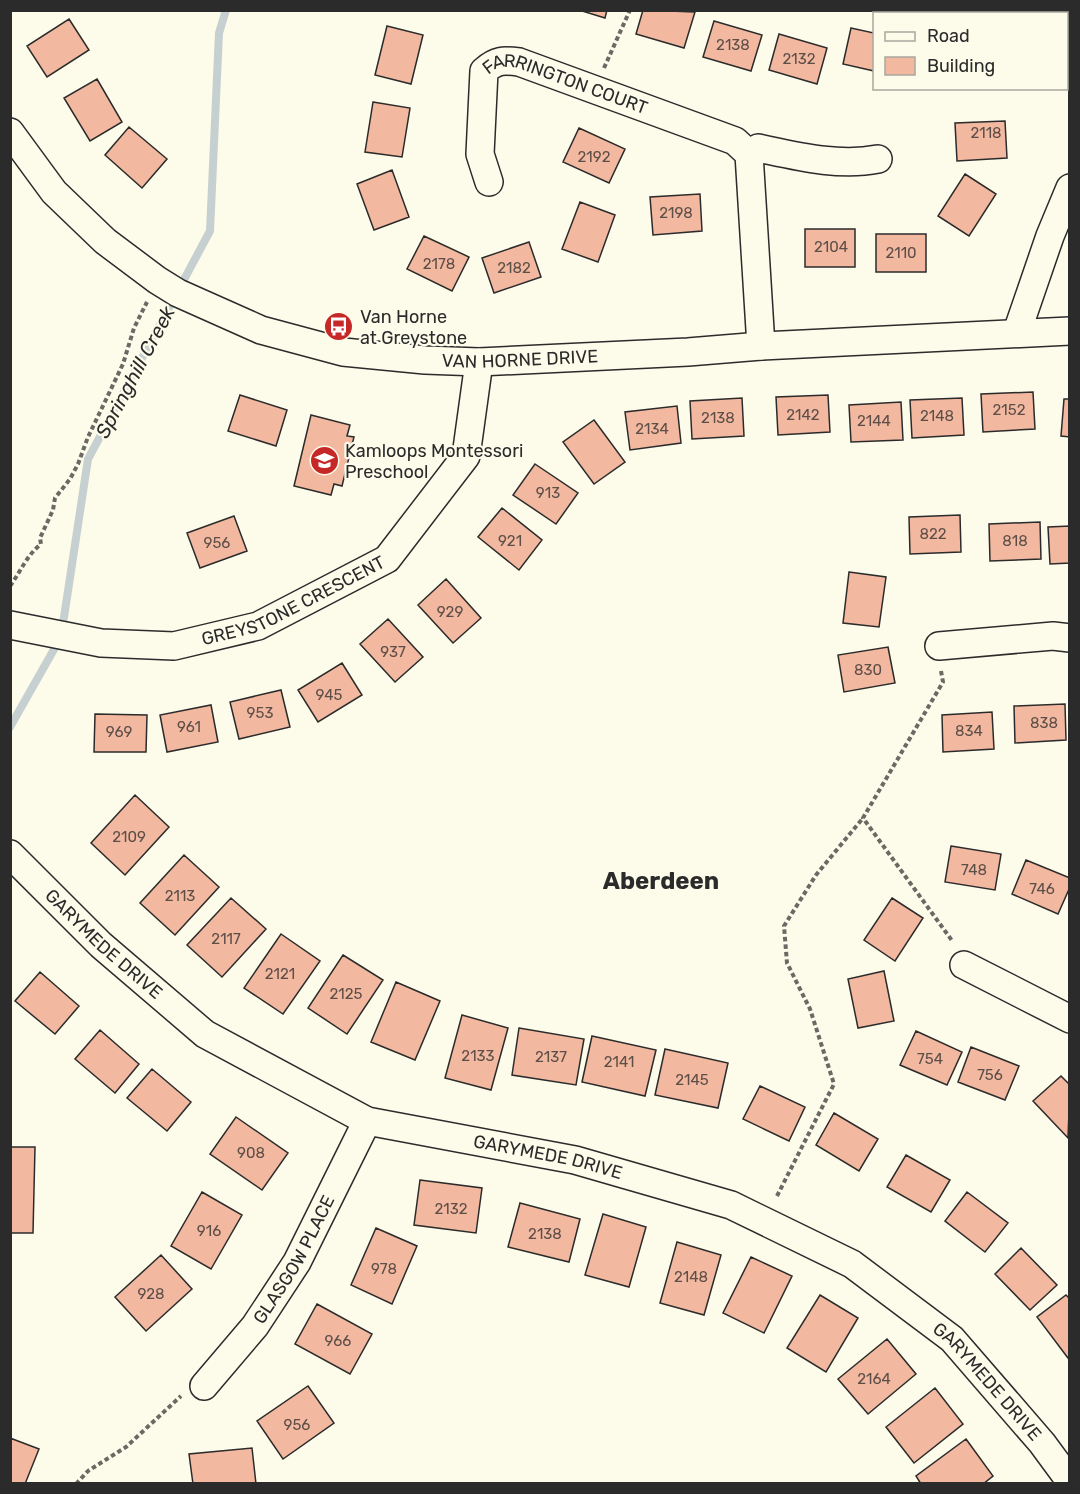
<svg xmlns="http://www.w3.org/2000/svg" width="1080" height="1494" font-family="Rubik,sans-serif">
<rect width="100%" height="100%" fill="#fdfbea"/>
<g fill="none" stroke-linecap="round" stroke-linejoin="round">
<path stroke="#c7d0d0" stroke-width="8" d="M10,727L61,637L88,459L210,231L219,33L226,10"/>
</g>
<path fill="#f2b8a0" stroke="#2b2b2b" stroke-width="1.5" d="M579,10H607L605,18Z
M643,10L695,12L684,48L636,34Z
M69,19L89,50L47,77L27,46Z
M714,21L762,35L751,71L703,57Z
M387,26L423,35L411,84L375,75Z
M851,28L874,33V71L843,64Z
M779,34L827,48L817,84L769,70Z
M97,79L122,122L90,141L64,98Z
M373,102L410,108L402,157L365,152Z
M1005,121L1007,158L957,161L955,123Z
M129,127L167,159L142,188L105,155Z
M579,128L625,149L609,183L563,162Z
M392,170L409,217L374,230L357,184Z
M965,174L996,194L969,236L938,216Z
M700,194L702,231L653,235L650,197Z
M580,202L615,215L598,262L562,249Z
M805,229H855V267H805Z
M876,234H926V272H876Z
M424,236L469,257L452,291L407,269Z
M529,242L541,277L494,293L482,258Z
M1033,392L1035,429L983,432L981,394Z
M240,395L287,410L276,446L228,431Z
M828,395L830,432L778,435L776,397Z
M742,398L744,436L692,439L690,401Z
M962,398L964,435L912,438L910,400Z
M1064,399H1070V437L1061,436Z
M901,402L903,440L851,442L849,405Z
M677,406L681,443L630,450L625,412Z
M311,415L350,425L347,436L354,437L342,486L334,484L331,495L294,486Z
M594,420L625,462L594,484L563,442Z
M535,464L578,493L556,524L513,495Z
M502,508L542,540L519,570L478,537Z
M960,515L961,552L910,554L909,517Z
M234,516L247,551L200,568L187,533Z
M1040,522L1041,559L990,561L989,524Z
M1070,526V563L1050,564L1048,527Z
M849,572L886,577L879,627L843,623Z
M446,579L481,618L453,643L418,605Z
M388,619L423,657L395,682L360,644Z
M888,647L895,683L844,692L838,655Z
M342,663L362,695L318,722L298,690Z
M281,690L290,727L239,739L230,702Z
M1065,704L1066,740L1015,743L1014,706Z
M211,705L218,742L167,752L160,715Z
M992,712L994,749L943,752L942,715Z
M95,714L147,715L146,752H94Z
M135,795L169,827L125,875L91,843Z
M951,846L1001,854L995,890L945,882Z
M184,855L219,887L175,935L140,903Z
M1026,860L1070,878V887L1058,914L1012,894Z
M231,898L266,929L222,977L187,945Z
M892,898L923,918L895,961L864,940Z
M281,934L320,961L283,1014L244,988Z
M343,955L383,980L347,1034L308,1008Z
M884,971L894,1021L858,1028L848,979Z
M40,972L79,1006L55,1034L15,1001Z
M396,982L440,1001L415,1060L371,1042Z
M462,1015L508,1028L491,1090L445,1078Z
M519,1028L584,1039L576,1085L512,1075Z
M100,1030L139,1064L115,1093L75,1059Z
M916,1031L962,1052L947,1085L900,1065Z
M592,1036L656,1050L645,1096L582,1082Z
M971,1047L1019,1066L1005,1100L958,1082Z
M665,1049L728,1063L718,1108L655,1095Z
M152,1069L191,1102L167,1131L127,1098Z
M1061,1076L1070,1085L1068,1138L1033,1101Z
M760,1086L805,1107L789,1141L743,1119Z
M834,1113L878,1139L859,1171L816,1145Z
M236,1117L288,1153L262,1190L210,1154Z
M10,1147H35L33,1233H10Z
M906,1155L950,1180L931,1212L887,1187Z
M420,1180L482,1188L476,1233L414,1225Z
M202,1192L242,1215L211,1269L171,1246Z
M967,1192L1008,1223L985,1252L945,1221Z
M520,1203L580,1219L569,1262L508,1247Z
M603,1214L646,1227L629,1287L585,1275Z
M376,1228L417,1246L392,1304L351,1285Z
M677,1242L721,1255L704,1315L660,1303Z
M1021,1248L1057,1285L1030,1310L995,1274Z
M161,1255L192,1289L146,1331L115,1297Z
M751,1257L792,1276L764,1333L723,1313Z
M820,1295L858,1318L826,1372L787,1348Z
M1066,1295L1070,1299V1356L1068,1358L1037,1317Z
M317,1304L372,1334L350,1374L295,1344Z
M887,1339L916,1374L868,1414L838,1379Z
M308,1386L334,1423L283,1459L257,1421Z
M935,1388L963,1424L914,1463L886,1427Z
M10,1438L39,1449L25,1484H10Z
M966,1439L993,1476L983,1484H921L916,1476Z
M252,1448L256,1484H193L189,1454Z"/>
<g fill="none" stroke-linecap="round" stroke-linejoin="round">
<defs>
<g id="minor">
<path id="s1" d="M10,132L54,192L105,241L157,280L178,293L261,330L343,352L425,360L479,362L688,352L761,346L1070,331"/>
<path d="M749,154L758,148C796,156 839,167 878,159"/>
<path id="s2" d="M489,182L480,154L484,71C496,60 503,60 519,62L735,141L749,154L761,346"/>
<path d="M1017,332L1050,236L1070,188"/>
<path id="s3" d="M10,625L101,643L174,646L258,626L387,559L466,456L479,362"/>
<path d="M939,646L1053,636L1070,638"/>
<path id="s4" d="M10,854L101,945L205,1034L367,1121L575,1160L731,1205L852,1264L952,1339L1042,1443L1070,1481"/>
<path d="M964,965L1070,1019"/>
<path id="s5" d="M204,1386L255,1326L297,1262L367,1121"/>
</g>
</defs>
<use href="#minor" stroke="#2b2b2b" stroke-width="30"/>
<path stroke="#6a6964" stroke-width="4" stroke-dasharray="4.5 3" stroke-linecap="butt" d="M604,68L630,10
M10,586C21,571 27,555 41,544L40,538L53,510L55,498L70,479L78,464L88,437L123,364L134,328L147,302
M941,671L943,682L863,818L953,942
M777,1196L834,1084L810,1009L787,963L784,926L816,875L863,818
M76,1484L88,1471L126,1447L181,1396"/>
<use href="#minor" stroke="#fdfbea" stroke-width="27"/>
</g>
<defs>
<symbol id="bus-disc" viewBox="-11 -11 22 22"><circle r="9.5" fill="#c62828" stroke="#fdfbea"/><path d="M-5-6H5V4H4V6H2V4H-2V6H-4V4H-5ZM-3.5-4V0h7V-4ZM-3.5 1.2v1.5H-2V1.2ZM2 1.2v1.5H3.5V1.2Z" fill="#fff"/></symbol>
<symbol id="school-disc" viewBox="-11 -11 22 22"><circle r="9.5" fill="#c62828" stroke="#fdfbea"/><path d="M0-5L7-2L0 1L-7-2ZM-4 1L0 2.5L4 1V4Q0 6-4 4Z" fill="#fff"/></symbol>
</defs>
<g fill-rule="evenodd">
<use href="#bus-disc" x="322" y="310" width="33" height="33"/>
<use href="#school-disc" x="308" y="444" width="33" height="33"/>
</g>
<g text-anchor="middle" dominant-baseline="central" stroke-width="4.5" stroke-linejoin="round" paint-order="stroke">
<g font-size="15" fill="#5d4e48">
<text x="733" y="45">2138</text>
<text x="799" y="59">2132</text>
<text x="986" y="133">2118</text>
<text x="594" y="157">2192</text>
<text x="676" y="213">2198</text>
<text x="831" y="247">2104</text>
<text x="901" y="253">2110</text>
<text x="439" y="264">2178</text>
<text x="514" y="268">2182</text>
<text x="1009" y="410">2152</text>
<text x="803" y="415">2142</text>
<text x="937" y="416">2148</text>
<text x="718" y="418">2138</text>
<text x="874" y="421">2144</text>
<text x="652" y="429">2134</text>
<text x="548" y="493">913</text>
<text x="933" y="534">822</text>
<text x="510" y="541">921</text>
<text x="1015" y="541">818</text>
<text x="217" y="543">956</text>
<text x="450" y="612">929</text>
<text x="393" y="652">937</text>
<text x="868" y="670">830</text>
<text x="329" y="695">945</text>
<text x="260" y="713">953</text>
<text x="1044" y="723">838</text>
<text x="189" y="727">961</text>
<text x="969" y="731">834</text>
<text x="119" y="732">969</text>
<text x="129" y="837">2109</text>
<text x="974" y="870">748</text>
<text x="1042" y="889">746</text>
<text x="180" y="896">2113</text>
<text x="226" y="939">2117</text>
<text x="280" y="974">2121</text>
<text x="346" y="994">2125</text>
<text x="478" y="1056">2133</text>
<text x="551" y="1057">2137</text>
<text x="930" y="1059">754</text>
<text x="619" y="1062">2141</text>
<text x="990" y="1075">756</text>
<text x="692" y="1080">2145</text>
<text x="251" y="1153">908</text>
<text x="451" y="1209">2132</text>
<text x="209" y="1231">916</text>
<text x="545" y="1234">2138</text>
<text x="384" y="1269">978</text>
<text x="691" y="1277">2148</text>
<text x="151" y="1294">928</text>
<text x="338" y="1341">966</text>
<text x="874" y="1379">2164</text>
<text x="297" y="1425">956</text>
</g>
<g font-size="18" fill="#2b2b2b" stroke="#fdfbea">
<text stroke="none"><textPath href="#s2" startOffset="200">FARRINGTON COURT</textPath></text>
<text stroke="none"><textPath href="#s1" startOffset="588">VAN HORNE DRIVE</textPath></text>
<text stroke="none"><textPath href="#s3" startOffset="294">GREYSTONE CRESCENT</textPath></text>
<text stroke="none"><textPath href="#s4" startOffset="130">GARYMEDE DRIVE</textPath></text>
<text stroke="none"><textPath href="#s4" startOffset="634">GARYMEDE DRIVE</textPath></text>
<text stroke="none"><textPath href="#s5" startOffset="156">GLASGOW PLACE</textPath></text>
<text stroke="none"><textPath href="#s4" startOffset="1138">GARYMEDE DRIVE</textPath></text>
</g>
<g font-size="18" fill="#2b2b2b" stroke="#fdfbea" text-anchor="start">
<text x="360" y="317">Van Horne<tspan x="360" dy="21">at Greystone</tspan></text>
<text x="345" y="451">Kamloops Montessori<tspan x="345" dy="21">Preschool</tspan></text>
</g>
<g font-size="20" font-style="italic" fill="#2b2b2b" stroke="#fdfbea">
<text transform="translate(135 372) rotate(-62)">Springhill Creek</text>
</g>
<g font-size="24" font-weight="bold" fill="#2b2b2b" stroke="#fdfbea">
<text x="661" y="881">Aberdeen</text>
</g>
</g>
<rect width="1080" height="1494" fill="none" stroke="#2b2b2b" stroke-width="24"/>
<rect x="873" y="12" width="195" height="78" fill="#fdfbea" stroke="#a9a89e" stroke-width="1.5"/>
<rect x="885" y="32" width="30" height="9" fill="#fdfbea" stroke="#a9a89e" stroke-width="1.5"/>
<text x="927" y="42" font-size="18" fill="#2b2b2b">Road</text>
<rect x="885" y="57" width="30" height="18" fill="#f2b8a0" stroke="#a9a89e" stroke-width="1.5"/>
<text x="927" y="72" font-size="18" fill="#2b2b2b">Building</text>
</svg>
